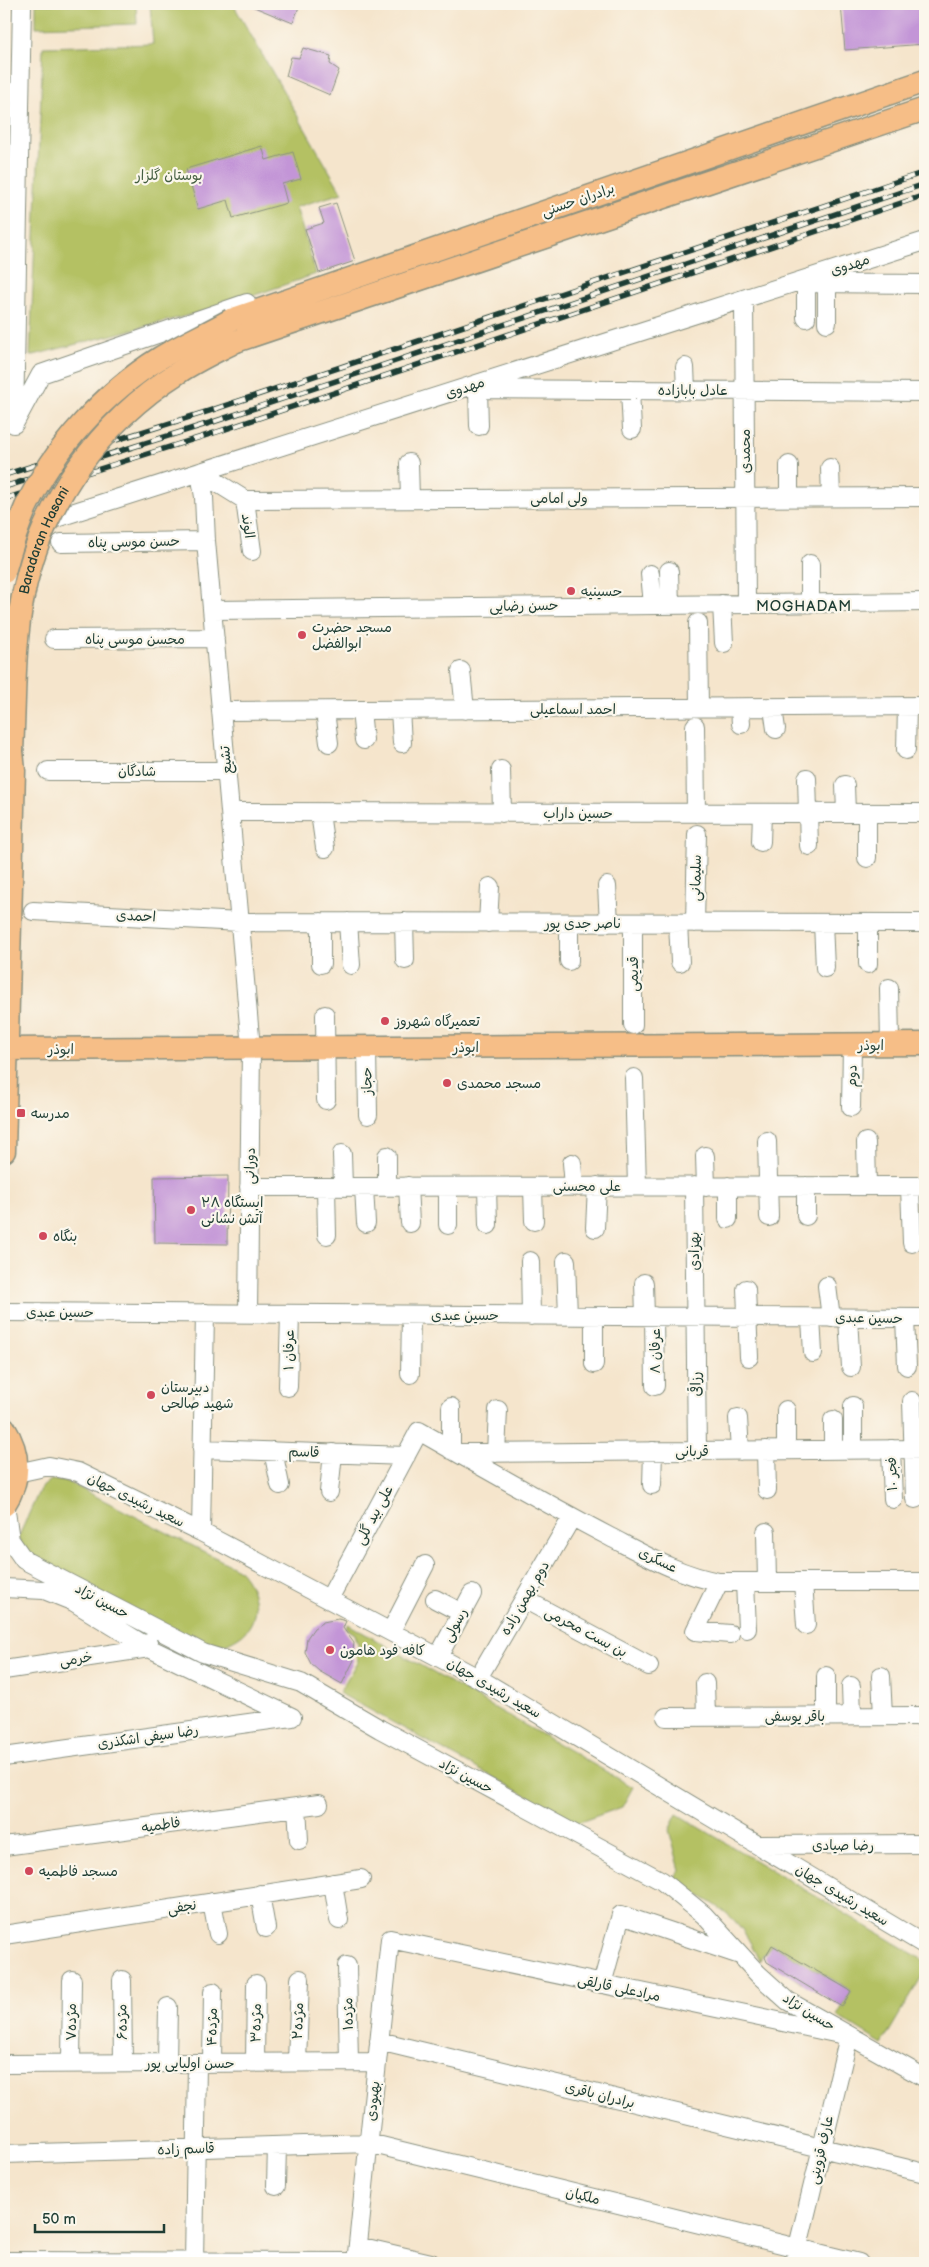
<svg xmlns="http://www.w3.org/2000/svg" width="929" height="2267" font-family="'Balsamiq Sans','Playpen Sans Arabic',sans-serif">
<rect width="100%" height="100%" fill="#fbf7ec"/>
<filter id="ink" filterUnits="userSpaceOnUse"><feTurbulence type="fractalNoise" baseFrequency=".02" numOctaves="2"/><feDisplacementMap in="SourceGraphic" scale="10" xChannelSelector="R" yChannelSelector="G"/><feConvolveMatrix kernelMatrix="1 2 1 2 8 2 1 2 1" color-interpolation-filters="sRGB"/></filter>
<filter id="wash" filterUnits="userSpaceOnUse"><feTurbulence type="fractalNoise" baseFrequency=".0096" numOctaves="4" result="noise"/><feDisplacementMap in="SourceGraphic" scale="20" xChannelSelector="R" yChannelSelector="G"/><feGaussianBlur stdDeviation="1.12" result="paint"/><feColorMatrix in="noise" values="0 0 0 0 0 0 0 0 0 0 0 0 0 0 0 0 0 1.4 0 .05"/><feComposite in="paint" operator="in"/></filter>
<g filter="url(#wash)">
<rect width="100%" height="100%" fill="#f5e5cc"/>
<path fill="#b4c163" stroke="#6a7f4c" d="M36,4H136L137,24L36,27Z
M150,4H233L342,193L296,207L316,274L217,308L30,356L43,47L153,44Z
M51,1480L68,1482L238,1569C257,1588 264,1622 237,1638C230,1642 223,1646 215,1646C210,1646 204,1644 200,1643L28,1556L18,1538L40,1489Z
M348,1624L633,1787L622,1807L577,1823L339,1693L358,1660L355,1654L359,1647L355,1634L346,1628Z
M677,1814L925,1961V1971L882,2044L837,2016L851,1991L811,1967L801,1983L791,1976L800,1961L772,1945L759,1961C739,1912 717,1906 673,1881L680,1870L669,1830Z"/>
<g id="blocks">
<path fill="#c395d7" d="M247,4H300L293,23Z
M841,4H923L925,44L845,50Z
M303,48L331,56L330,64L339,70L330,95L286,76L291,57L299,58Z
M262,146L266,160L293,152L301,179L282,184L287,203L233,218L228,200L198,209L186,169Z
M336,203L355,261L319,273L305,229L324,223L319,208Z
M228,1176L227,1244L155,1243L154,1177Z
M338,1619L346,1621L343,1628L354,1643L352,1658L354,1660L342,1684L319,1671L311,1664L305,1652L307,1638L314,1628L323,1622Z
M772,1945L851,1991L842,2007L767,1962L765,1957Z"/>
</g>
</g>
<g filter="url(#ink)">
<use href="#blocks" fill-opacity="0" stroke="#8a9180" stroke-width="1"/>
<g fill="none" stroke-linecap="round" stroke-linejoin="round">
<defs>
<path id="minor" d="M4,93H20
M811,283L925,284
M744,299L746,604
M806,318V283
M827,323V283
M685,367L686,390
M478,389L925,392
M478,389L479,426
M630,390L632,429
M14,421L22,4
M14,424L41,374L247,303
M409,463L410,499
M830,468L831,497
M200,472L204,497L206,541L251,1048L248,1313
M200,472L245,500L925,497
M789,497V465
M245,500L252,551
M9,533L925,241
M61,543L206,541
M669,571L670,605
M650,574L653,605
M810,603V564
M722,604L724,643
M212,610L925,602
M698,623L699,708
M54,639L215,638
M461,671L465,710
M740,708L741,724
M773,708L776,729
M361,710L364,740
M400,710L402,743
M221,711L925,706
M325,711L329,743
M695,726L696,813
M906,750L907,707
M501,770L502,813
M48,771H227
M807,778L809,846
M845,785L846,813
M230,812L925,813
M320,813L325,848
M867,813V858
M761,842L762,813
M607,886L609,923
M33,911L240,922L925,923
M321,922V964
M348,922L351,965
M404,922L405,960
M488,923L490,887
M569,923V961
M678,923L680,962
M695,923L697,834
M823,923L825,968
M868,923V964
M889,988L890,1045
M325,1015L326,1100
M633,1025V923
M367,1047L368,1115
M634,1078L637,1186
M851,1107L852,1045
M767,1141L769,1217
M866,1142L867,1186
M342,1154L343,1187
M705,1156L706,1187
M572,1163L574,1186
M387,1186V1156
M408,1186L410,1223
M694,1186L697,1451
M806,1186V1216
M910,1186L912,1243
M249,1187L925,1186
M326,1187L327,1235
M364,1187L366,1223
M448,1187V1225
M487,1187L488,1225
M533,1187L534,1221
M728,1219V1186
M595,1228L597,1186
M530,1261L531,1316
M566,1261L568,1316
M644,1283L645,1316
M827,1286L831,1318
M746,1289L749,1357
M4,1312L925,1318
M594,1316V1364
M654,1316L655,1386
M811,1318L813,1353
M848,1318L851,1367
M905,1318L907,1366
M410,1374L411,1315
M288,1387L290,1314
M912,1401L915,1499
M853,1406V1450
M451,1407V1450
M786,1410V1450
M738,1418L740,1451
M833,1420V1450
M202,1449L406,1456
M891,1449L893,1499
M766,1450L767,1490
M273,1451L280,1485
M459,1453L925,1449
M496,1453L498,1410
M17,1473L49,1466L78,1472L201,1532L478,1678L925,1945
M652,1485L653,1451
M329,1492L333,1453
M5,1504L10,1540L24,1560L203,1653L301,1683L380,1729L662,1881L704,1915L758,1974L788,2001L925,2078
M201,1532L205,1313
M766,1532L767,1582
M719,1582L695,1631L730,1634
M745,1582L747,1629
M803,1582L806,1625
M4,1588L44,1590L74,1602L149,1648L292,1717
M329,1599L419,1431C482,1467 545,1503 610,1537C645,1555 679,1575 719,1582H925
M435,1599L462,1613
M524,1599L649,1666
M391,1631L425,1565
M438,1657L472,1594
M4,1670L149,1648L148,1643
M826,1676V1716
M881,1676L883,1716
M478,1678L572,1517
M705,1683L706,1717
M851,1686L852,1716
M666,1717L925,1716
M4,1757L292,1717
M297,1807L299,1840
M761,1845L925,1844
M4,1846L319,1804
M333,1883L339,1920
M260,1894L266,1928
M212,1902L218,1934
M4,1935L361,1879
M347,1966L349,2062
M122,1980L123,2063
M602,1984L621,1915L740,1955
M379,2041L925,2173
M255,2062L256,1984
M297,2062L300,1979
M71,2063L72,1980
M167,2063L168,2007
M212,2063L213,1992
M4,2064L377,2062
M4,2154L369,2143L859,2263
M276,2186L277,2146
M358,2246L431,2263
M4,2261L356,2262
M194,2263L197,2063
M356,2263L390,1939L849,2036L794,2263"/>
<path id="major" d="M231,320L925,81
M236,341L925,109
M4,1049L925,1044
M4,1151L14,771L12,751
M4,1428C20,1453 21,1480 4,1505"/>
</defs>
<use href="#minor" stroke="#8a9180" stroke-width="20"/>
<use href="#major" stroke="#8a9180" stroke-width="25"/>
<use href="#minor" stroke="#fff" stroke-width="18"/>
<use href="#major" stroke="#f6be87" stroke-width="22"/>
<defs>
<path id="rail" d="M4,475L209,411L925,172
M4,487L213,422L925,184
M4,499L217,432L925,195"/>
</defs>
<use href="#rail" stroke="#1f3d34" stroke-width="5.5"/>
<use href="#rail" stroke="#fbf7ec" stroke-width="4" stroke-dasharray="11" stroke-linecap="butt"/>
<defs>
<g id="major-bridge">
<path d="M4,572C10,550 17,528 26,507C54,448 105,392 160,358C183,344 208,333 231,320"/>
<path id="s1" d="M12,751C15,699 13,646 23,596C41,503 100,422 179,372C197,360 217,351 236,341"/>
</g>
</defs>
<use href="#major-bridge" stroke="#8a9180" stroke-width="25" stroke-linecap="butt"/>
<use href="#major-bridge" stroke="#f6be87" stroke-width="22"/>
</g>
</g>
<g fill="#d1495b" stroke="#fbf7ec" stroke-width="2">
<circle cx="571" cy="591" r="5"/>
<circle cx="302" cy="635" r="5"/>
<circle cx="385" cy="1021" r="5"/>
<circle cx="447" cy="1083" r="5"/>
<rect x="16" y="1108" width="10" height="10" rx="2.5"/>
<circle cx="191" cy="1210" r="5"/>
<circle cx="43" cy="1236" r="5"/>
<circle cx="151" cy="1395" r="5"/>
<circle cx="330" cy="1650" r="5"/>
<circle cx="29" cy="1871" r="5"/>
</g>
<g text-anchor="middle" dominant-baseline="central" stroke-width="4.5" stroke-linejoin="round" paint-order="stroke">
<g font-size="14" fill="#445e40" stroke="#fbf7ec">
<text x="169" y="175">بوستان گلزار</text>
</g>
<g font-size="14" fill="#1f3d34" stroke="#fbf7ec">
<text transform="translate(578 200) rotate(-19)">برادران حسنی</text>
<text transform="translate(850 265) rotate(-18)">مهدوی</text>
<text transform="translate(465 388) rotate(-18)">مهدوی</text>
<text x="693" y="390">عادل بابازاده</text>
<text transform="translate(745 451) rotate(-90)">محمدی</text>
<text x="559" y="498">ولی امامی</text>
<text transform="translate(248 526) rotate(82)">الوند</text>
<text stroke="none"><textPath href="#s1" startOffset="215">Baradaran Hasani</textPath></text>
<text transform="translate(134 542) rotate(-1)">حسن موسی پناه</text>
<text transform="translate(524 606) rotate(-1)">حسن رضایی</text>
<text x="135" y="639">محسن موسی پناه</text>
<text x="573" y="709">احمد اسماعیلی</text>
<text transform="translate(226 760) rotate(-95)">تشیع</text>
<text x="137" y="771">شادگان</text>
<text x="578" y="813">حسین داراب</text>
<text transform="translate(696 878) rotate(-89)">سلیمانی</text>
<text transform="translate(136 916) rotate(3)">احمدی</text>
<text x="583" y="923">ناصر جدی پور</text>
<text transform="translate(633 974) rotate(-90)">قدیمی</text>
<text x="871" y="1045">ابوذر</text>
<text x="466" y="1047">ابوذر</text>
<text x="61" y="1049">ابوذر</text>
<text transform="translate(852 1076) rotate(-89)">دوم</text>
<text transform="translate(367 1081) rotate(-91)">حجاز</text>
<text transform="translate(250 1166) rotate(-89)">دورانی</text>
<text x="587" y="1186">علی محسنی</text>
<text transform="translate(694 1251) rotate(-90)">بهزادی</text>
<text x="60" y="1312">حسین عبدی</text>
<text x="465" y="1315">حسین عبدی</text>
<text transform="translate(869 1318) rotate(1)">حسین عبدی</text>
<text transform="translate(289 1350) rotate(-89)">عرفان ۱</text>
<text transform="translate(655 1351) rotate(-90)">عرفان ۸</text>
<text transform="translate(696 1384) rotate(-91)">رزاقی</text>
<text x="692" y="1451">قربانی</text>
<text transform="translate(304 1452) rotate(2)">قاسم</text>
<text transform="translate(892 1474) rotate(-92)">فجر ۱۰</text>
<text transform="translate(136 1500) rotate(26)">سعید رشیدی جهان</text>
<text transform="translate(374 1515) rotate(-62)">علی بید گلی</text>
<text transform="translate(658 1560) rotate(26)">عسگری</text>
<text transform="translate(525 1598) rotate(-60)">دوم بهمن زاده</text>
<text transform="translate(102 1601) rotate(28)">حسین نژاد</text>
<text transform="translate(455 1625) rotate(-61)">رسولی</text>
<text transform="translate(586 1632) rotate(28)">بن بست محرمی</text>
<text transform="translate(76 1659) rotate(-8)">خرمی</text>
<text transform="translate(494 1688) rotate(30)">سعید رشیدی جهان</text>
<text x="795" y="1716">باقر یوسفی</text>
<text transform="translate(148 1737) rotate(-8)">رضا سیفی اشکذری</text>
<text transform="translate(466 1776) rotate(28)">حسین نژاد</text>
<text transform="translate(161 1825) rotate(-8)">فاطمیه</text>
<text x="843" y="1845">رضا صیادی</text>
<text transform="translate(842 1895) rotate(31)">سعید رشیدی جهان</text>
<text transform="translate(182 1907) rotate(-9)">نجفی</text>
<text transform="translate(619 1988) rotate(12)">مرادعلی قارلقی</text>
<text transform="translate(809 2012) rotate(32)">حسین نژاد</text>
<text transform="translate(348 2014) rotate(-91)">مژده۱</text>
<text transform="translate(298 2021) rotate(-88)">مژده۲</text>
<text transform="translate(71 2022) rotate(-90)">مژده۷</text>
<text transform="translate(122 2022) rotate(-91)">مژده۶</text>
<text transform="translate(256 2023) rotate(-89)">مژده۳</text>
<text transform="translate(212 2027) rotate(-89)">مژده۴</text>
<text x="190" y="2063">حسن اولیایی پور</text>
<text transform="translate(600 2095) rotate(14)">برادران باقری</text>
<text transform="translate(373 2101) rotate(-84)">بهبودی</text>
<text transform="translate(186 2149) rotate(-2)">قاسم زاده</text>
<text transform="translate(821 2150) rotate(-77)">عارف قزوینی</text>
<text transform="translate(583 2196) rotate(14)">ملکیان</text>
</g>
<g font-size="14" fill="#1f3d34" stroke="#fbf7ec" text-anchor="start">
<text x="581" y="591">حسینیه</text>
<text x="312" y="627">مسجد حضرت<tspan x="312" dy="16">ابوالفضل</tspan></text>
<text x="395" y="1021">تعمیرگاه شهروز</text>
<text x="457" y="1083">مسجد محمدی</text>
<text x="31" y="1113">مدرسه</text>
<text x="201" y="1202">ایستگاه ۲۸<tspan x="201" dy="16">آتش نشانی</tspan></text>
<text x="53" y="1236">بنگاه</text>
<text x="161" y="1387">دبیرستان<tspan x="161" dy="16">شهید صالحی</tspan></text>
<text x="340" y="1650">کافه فود هامون</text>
<text x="39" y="1871">مسجد فاطمیه</text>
</g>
<g font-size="15" letter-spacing="1" fill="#1f3d34" stroke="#fbf7ec">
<text x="804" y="606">MOGHADAM</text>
</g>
</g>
<rect width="929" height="2267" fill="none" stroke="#fbf7ec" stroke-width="20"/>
<path d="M35 2224v8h129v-8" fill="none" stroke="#1f3d34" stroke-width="2.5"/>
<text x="42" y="2224" font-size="15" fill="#1f3d34" stroke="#fbf7ec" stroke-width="4" paint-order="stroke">50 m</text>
</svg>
